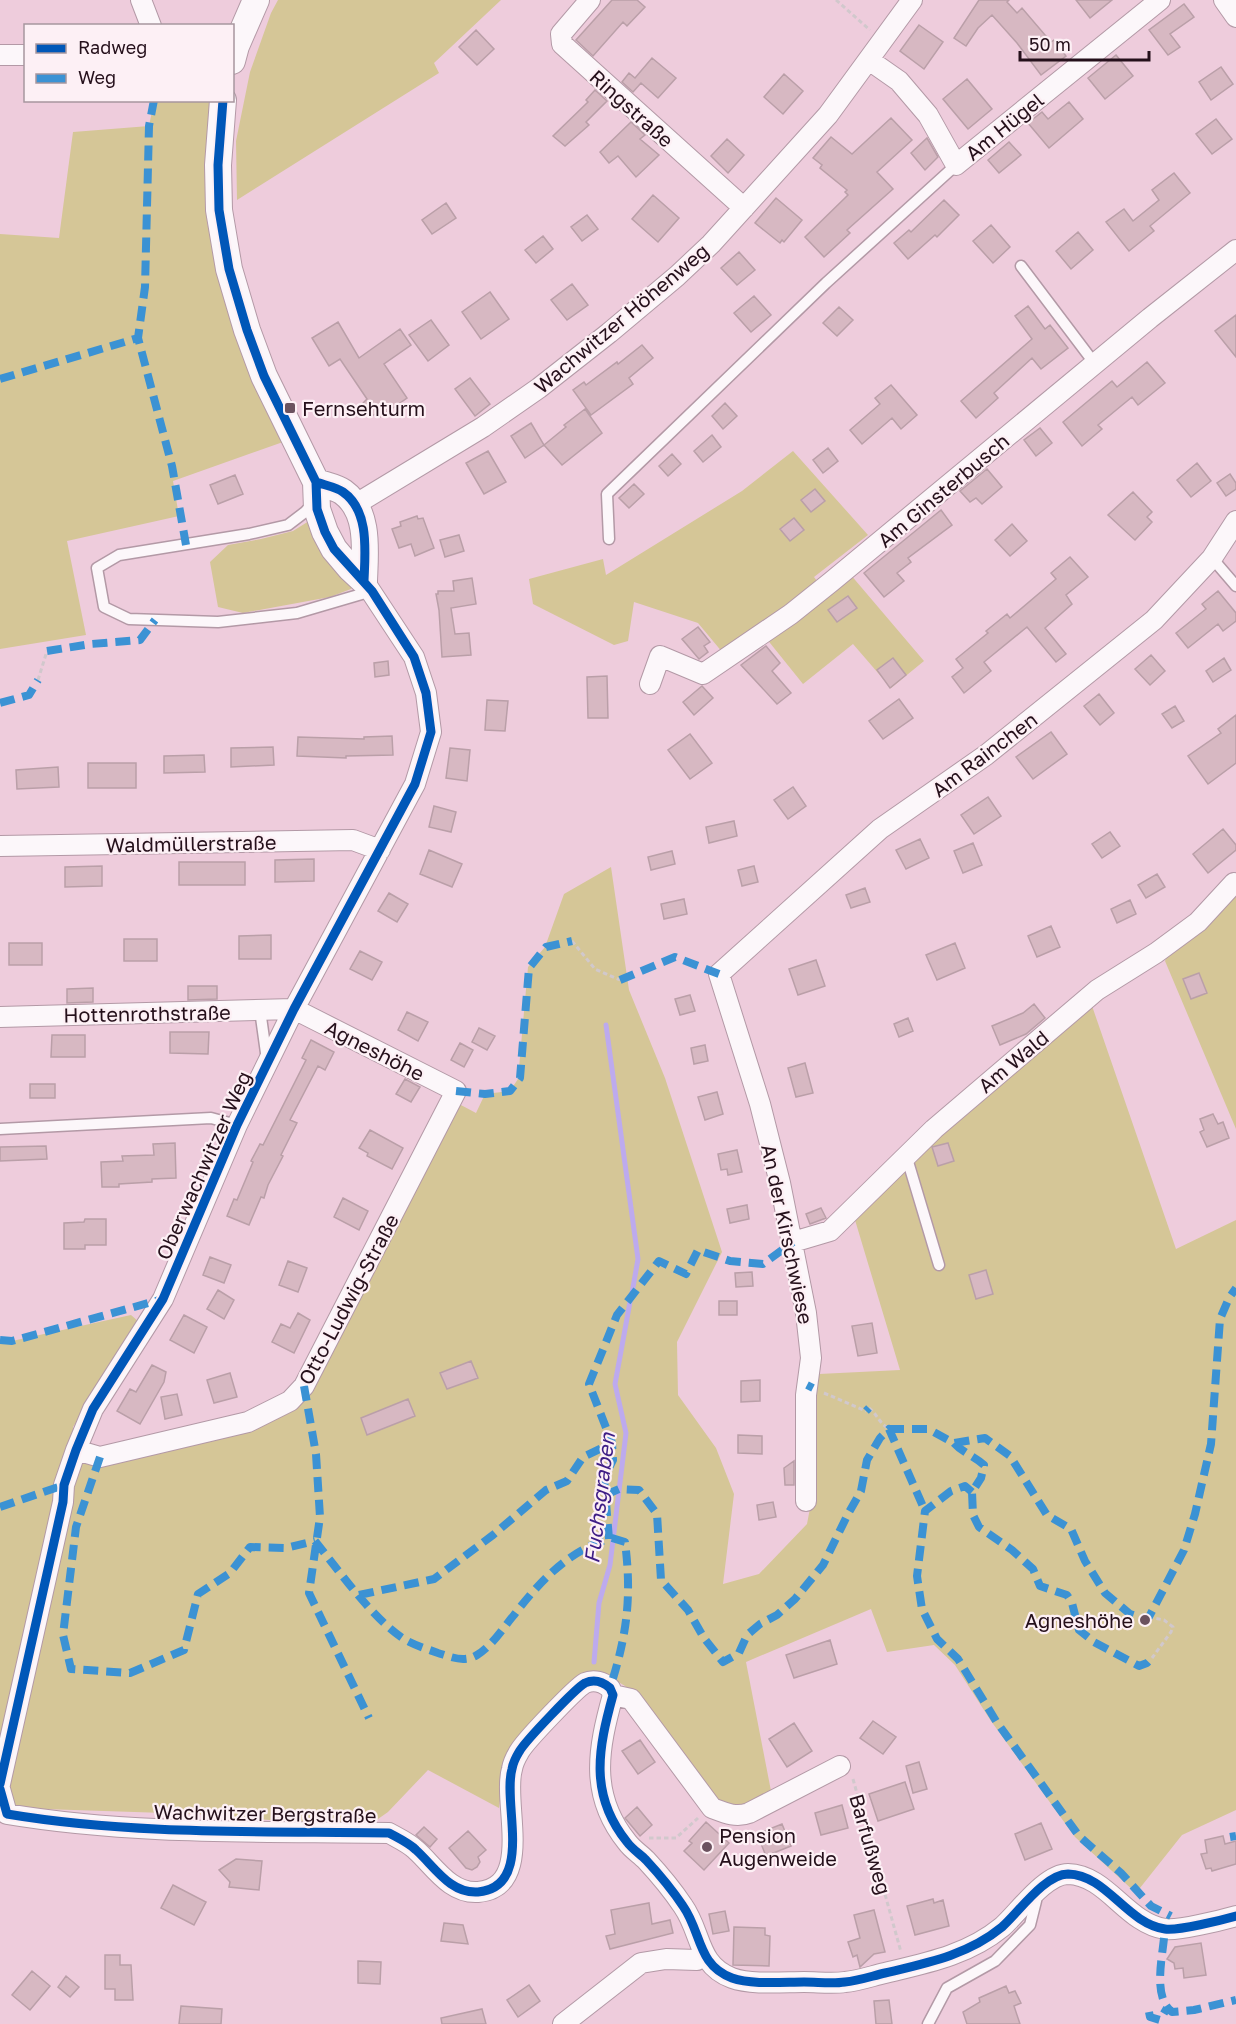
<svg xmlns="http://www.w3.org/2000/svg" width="1236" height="2024" font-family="'Golos Text',sans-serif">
<rect width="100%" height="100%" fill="#eeccdc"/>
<path fill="#d5c697" d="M278,0H501L434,63L439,73L237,200L236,141L250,72L271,13Z
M154,101H212L205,162L207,222L218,269L283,442L173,481L179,516L67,541L86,635L0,649V234L59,238L73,132L149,126Z
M793,451L868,535L814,577L820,585L723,653L698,623L634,602L628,641L614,645L533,604L529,579L603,559L606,575L742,491Z
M309,521L353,582L351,589L330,597L243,613L218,607L210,562L228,545L261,539L293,531Z
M850,574L924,661L891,688L853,644L803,684L766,638Z
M611,867L629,990L665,1078L722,1252L677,1342L678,1395L716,1448L734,1494L723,1584L759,1574L807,1524L811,1503L814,1392L819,1374L900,1370L855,1220L903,1169L1091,1003L1176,1249L1236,1220V1810L1182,1835L1136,1893L1075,1837L991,1721L955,1665L934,1645L887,1652L871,1609L746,1662L771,1791L739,1808L713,1802L625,1686L607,1675L520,1735L505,1757L499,1808L428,1770L388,1812L378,1819L356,1827L195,1814L13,1808L0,1794V1340L12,1341L131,1315L139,1322L73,1427L76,1450L94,1462L292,1405L459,1104L476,1113L485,1094L510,1091L518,1079L528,967L545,947L564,894Z
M1233,892L1236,897V1129L1165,961L1169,952Z"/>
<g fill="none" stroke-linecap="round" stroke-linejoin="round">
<path stroke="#bdaaee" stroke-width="5" d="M606,1025L638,1259L632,1293
M594,1662L599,1603L610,1565L626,1433L615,1384L630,1302"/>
</g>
<path fill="#d7b8c2" stroke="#ba9fa8" stroke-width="1.5" d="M612,0H637L645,7L627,26L623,22L593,56L576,40Z
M979,0H1009L1007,2L1017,13L1022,8L1051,42L1054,40L1066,56L1041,75L1017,43L992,15L978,28L966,46L954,38Z
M1076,0H1112L1090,18Z
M1184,4L1194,17L1170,34L1180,47L1168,55L1149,30Z
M919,25L943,42L924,69L900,51Z
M476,30L494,49L477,65L459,47Z
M1116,55L1133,76L1105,99L1088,78Z
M652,58L676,78L658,98L641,83L633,92L622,82L629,73L635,78Z
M1221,67L1233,84L1211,100L1199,82Z
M784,74L803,91L783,114L764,97Z
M967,79L992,109L968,129L943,99Z
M595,90L607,101L586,122L589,125L565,146L553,136L588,102L586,100Z
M1069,102L1083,119L1049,148L1028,123L1042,112L1048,119Z
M891,118L912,140L877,172L893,189L847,230L850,233L824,257L805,237L848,195L845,192L847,190L820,168L822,165L813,158L831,137L852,154Z
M1216,119L1232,139L1212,154L1196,134Z
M631,122L645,135L640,139L659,155L636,177L618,156L609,163L600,152Z
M927,138L938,157L925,170L911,153Z
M727,139L744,155L728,173L711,156Z
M1009,142L1021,155L999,173L988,160Z
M1174,173L1190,193L1150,226L1154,231L1129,251L1106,222L1124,209L1133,221L1159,200L1152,190Z
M653,195L679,218L658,242L632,219Z
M776,198L802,220L784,242L782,240L780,243L755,223Z
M944,200L959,215L937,237L935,235L908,259L894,243L909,230L911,232Z
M446,203L456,218L432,234L422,220Z
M587,215L598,229L582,241L571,227Z
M991,225L1010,247L993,263L973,241Z
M1078,232L1093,250L1071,269L1056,251Z
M543,236L553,249L536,263L525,250Z
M739,252L755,270L737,285L721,268Z
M572,284L588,305L567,320L551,300Z
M490,292L509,319L481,339L462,312Z
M754,296L771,315L751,332L734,313Z
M1028,306L1045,329L1050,325L1068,348L1041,369L1032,358L994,393L998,398L976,418L961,401L1032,339L1015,316Z
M839,307L853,320L837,336L823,323Z
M1236,315V357L1215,331Z
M431,320L449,345L428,361L409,335Z
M338,322L359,358L400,329L411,345L384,364L407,398L380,417L377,413L372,416L363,403L367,399L340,359L329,366L312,338Z
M642,345L653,358L629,378L633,384L591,415L573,390L584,382L586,385L617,362L618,364Z
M1147,362L1165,383L1138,405L1132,397L1098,425L1102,429L1082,446L1063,422L1112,381L1117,387Z
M470,378L490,404L475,416L455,389Z
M891,385L917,415L901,429L892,418L862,444L850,430L880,404L875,398Z
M725,403L737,416L723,429L712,416Z
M585,409L602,433L562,465L544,445L566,427L564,425Z
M531,423L544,445L525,458L511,436Z
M1040,428L1052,443L1036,456L1024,440Z
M712,435L721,447L703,462L694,451Z
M828,448L838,461L823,473L813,460Z
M488,451L506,482L484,494L466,463Z
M672,454L681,464L668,476L659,466Z
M1197,463L1211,481L1191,497L1177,480Z
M987,469L1002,487L982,504L976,498L970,502L960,491Z
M1230,474L1236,483V489L1226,496L1217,483Z
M235,475L243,494L218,504L210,485Z
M634,484L644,494L629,508L619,498Z
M815,489L825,501L811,512L801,500Z
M1133,492L1152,512L1147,517L1152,522L1135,540L1108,515Z
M941,510L952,525L908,558L911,562L897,573L904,581L884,597L864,573Z
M417,516L418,519L423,518L434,548L415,556L411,544L399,548L392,529L401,526L400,522Z
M794,518L804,530L790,541L780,529Z
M1012,524L1027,541L1010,556L995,540Z
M459,535L464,551L445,557L440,540Z
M1070,557L1088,577L1066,595L1072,604L1045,628L1066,654L1056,662L1027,627L984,662L991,671L964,693L952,677L963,668L956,659L988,633L986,631L1007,614L1010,618L1056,579L1051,573Z
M472,578L476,604L451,608L455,634L469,633L471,655L442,657L439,610L436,594H438V591H454L453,581Z
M1218,591L1236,613V621L1223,631L1218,624L1188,648L1176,633L1206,609L1202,604Z
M848,596L857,608L837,622L828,610Z
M698,627L710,642L704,646L708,652L699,659L682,639Z
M766,646L780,663L772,671L791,693L777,704L741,665Z
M1151,655L1165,671L1150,685L1135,669Z
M893,658L906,675L890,688L877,670Z
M1224,658L1231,670L1213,682L1206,671Z
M388,661L389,675L375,677L374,663Z
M607,676L608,718H588L587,677Z
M702,686L713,698L694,715L683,702Z
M1099,694L1114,713L1100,725L1084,706Z
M899,699L913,718L883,739L869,721Z
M487,700L508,701L505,731L485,730Z
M1175,706L1184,721L1172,728L1162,714Z
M1236,715V763L1208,784L1188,756L1221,733L1218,729Z
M1051,732L1067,754L1033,779L1016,757Z
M690,734L712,763L690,779L668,750Z
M392,736L393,755L346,756V758L297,756L298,737L364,739V737Z
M273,747L274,765L231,767V748Z
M450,748L470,750L467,781L446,778Z
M204,755L205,772L164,773V756Z
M88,763H136V788H88Z
M58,767L59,787L17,789L16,770Z
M793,787L806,806L788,819L774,800Z
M988,797L1001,816L974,834L961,815Z
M434,806L456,812L451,832L429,827Z
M734,821L737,836L709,843L706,827Z
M1223,829L1236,845V850L1208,873L1193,854Z
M1110,832L1120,846L1102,858L1092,844Z
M920,839L929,858L906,869L896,850Z
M973,843L982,865L963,873L954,851Z
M429,850L462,864L452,887L420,874Z
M672,851L675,864L651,870L648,857Z
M314,859V881L275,882V860Z
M179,862H245V885H179Z
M102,866V886L65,887V867Z
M754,866L758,882L742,886L738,870Z
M1157,874L1165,887L1146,898L1138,885Z
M865,888L870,902L851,908L846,895Z
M389,893L408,904L397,922L378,911Z
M684,899L687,914L664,919L661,904Z
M1130,900L1136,914L1117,923L1111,909Z
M1051,926L1060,947L1037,957L1028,936Z
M271,935V959H239V936Z
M124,939H157V961H124Z
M9,943H42V965H9Z
M955,943L965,968L937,980L926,955Z
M360,951L382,962L372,980L350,969Z
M816,960L825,986L798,995L789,969Z
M1199,973L1207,993L1191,999L1183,979Z
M188,986H217V999L188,1000Z
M93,988V1002L67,1003V989Z
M690,995L695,1011L680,1015L675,999Z
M1034,1004L1045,1018L1026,1034L1000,1045L992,1026L1023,1013Z
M407,1012L428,1022L418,1041L398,1030Z
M908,1018L913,1031L899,1037L894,1024Z
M479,1028L495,1036L487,1050L472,1042Z
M170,1032H209L208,1054L170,1053Z
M52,1035H85V1057H51Z
M311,1040L334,1052L325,1070L318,1066L290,1120L297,1123L281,1155L283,1156L268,1185L264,1198L261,1197L249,1225L227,1216L234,1199L237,1200L253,1162L251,1161L260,1144L263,1145L306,1060L302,1058Z
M460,1043L473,1050L464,1067L451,1060Z
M705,1045L708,1061L694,1064L691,1048Z
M805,1063L813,1093L796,1097L788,1068Z
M405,1079L420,1087L411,1102L396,1094Z
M30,1084H55V1098H30Z
M717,1092L723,1114L705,1120L698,1097Z
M1213,1114L1218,1124L1223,1122L1229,1138L1207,1147L1200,1132L1204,1130L1200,1119Z
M370,1130L403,1148L392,1169L367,1156L368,1153L359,1148Z
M175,1143L176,1178L152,1179V1182L119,1184V1187H102L101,1162L123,1161L122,1156L154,1155L153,1144Z
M948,1143L954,1161L938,1166L932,1147Z
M46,1146L47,1159L0,1161V1147Z
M737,1150L742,1172L728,1175L727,1169L721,1170L718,1154Z
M343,1198L368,1211L359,1230L334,1217Z
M747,1205L749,1219L730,1223L727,1209Z
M821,1208L826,1218L810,1224L806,1214Z
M85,1219H106V1245H85V1249H64V1223L84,1222Z
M210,1257L231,1265L224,1283L203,1275Z
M288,1261L307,1268L298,1292L279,1285Z
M986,1270L993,1294L976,1299L969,1275Z
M752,1272L753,1286L736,1287L735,1273Z
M218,1290L234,1300L224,1319L207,1309Z
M719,1301H737V1315H719Z
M298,1313L310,1320L294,1353L272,1342L281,1324L290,1328Z
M184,1315L207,1327L194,1353L170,1340Z
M872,1323L877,1353L858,1356L852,1326Z
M471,1361L478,1378L447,1389L440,1373Z
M152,1365L166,1372L164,1382L140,1424L117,1411L130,1389L136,1392Z
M230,1373L237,1397L214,1403L207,1380Z
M760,1380V1401L741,1402V1381Z
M177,1394L182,1415L165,1419L161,1397Z
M408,1399L415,1416L367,1435L361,1418Z
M738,1435L762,1436V1454L738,1453Z
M794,1461V1485H785L784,1468Z
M773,1502L776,1517L759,1520L757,1505Z
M830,1640L837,1664L794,1678L786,1655Z
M873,1721L896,1737L883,1754L860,1738Z
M794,1723L812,1751L787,1767L769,1739Z
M640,1740L655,1762L638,1774L622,1751Z
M919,1762L927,1789L913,1793L906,1766Z
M905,1782L914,1809L878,1821L869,1794Z
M842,1805L848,1828L821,1835L815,1813Z
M637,1807L652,1825L640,1836L625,1818Z
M706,1822L729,1843L704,1870L684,1851L692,1843L689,1841Z
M1041,1823L1052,1849L1025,1860L1015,1834Z
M782,1824L791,1846L766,1856L757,1834Z
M424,1827L437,1839L430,1847L416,1835Z
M468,1831L486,1850L478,1857L480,1862L477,1867L472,1870L466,1868L449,1848Z
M1223,1836L1225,1844L1236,1841V1864L1212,1871L1211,1868L1206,1869L1201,1854L1207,1853L1205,1840Z
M236,1859L262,1861L259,1890L229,1887L230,1882L219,1870Z
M173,1885L206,1902L194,1925L161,1908Z
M933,1899L934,1903L943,1900L949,1926L915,1935L907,1906Z
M649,1903L652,1924L670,1920L673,1933L610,1949L606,1936L615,1934L611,1910Z
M874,1910L885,1952L874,1954L860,1967L857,1955L853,1957L848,1942L860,1938L854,1915Z
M725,1911L729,1931L713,1934L709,1914Z
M444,1923L463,1925L468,1944L441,1941Z
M734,1927L765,1928V1935L770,1936L769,1966L733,1965Z
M1201,1943L1206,1975L1184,1978L1183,1968L1175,1969L1174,1963L1167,1959L1175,1947Z
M105,1955H120V1965H131L133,2000H115V1989H105Z
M358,1961L381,1962L380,1984L358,1983Z
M32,1971L50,1986L30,2010L12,1995Z
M66,1976L79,1987L70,1997L58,1987Z
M529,1985L540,2001L518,2017L507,2000Z
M1006,1986L1009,1993L1015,1991L1021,2003L1014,2006L1020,2024H967L963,2012L980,2002L979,1998Z
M889,2000L892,2024H876L874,2001Z
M181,2006L222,2009L221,2024H179Z
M482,2009L486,2024H442L441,2018Z"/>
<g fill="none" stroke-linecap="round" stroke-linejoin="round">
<defs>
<path id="service" d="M1021,266L1095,364
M314,502L305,512L288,525L249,534L119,555L97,568L104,607L129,619L218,622L297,613L372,591
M609,539L607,494L826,283L956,165
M1212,558L1236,586
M260,1010L267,1060
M0,1129L211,1118L237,1125
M906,1155L939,1265
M928,2024L947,1988L995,1961L1030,1925L1036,1901L1033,1896"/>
<path id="minor" d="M141,0L151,26
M590,0L561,34L562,44L744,208
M1224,0L1236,17
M0,55H26
M869,60L899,81L928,115L956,165L1160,0
M356,504L483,427L539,388L609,333L677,276L711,244L828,115L912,0
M650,684L660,656L703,674L791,614L831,582L1150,318L1236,250
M0,846L353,840L380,850
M0,1017L294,1009L456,1091L304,1386L290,1401L248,1422L100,1457L76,1450
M793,1242L830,1231L934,1129L1097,990L1156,953L1198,922L1234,883
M806,1501V1395L811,1358L806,1313L780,1183L760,1104L719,974L880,829L986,755L1154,620L1212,558L1236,521
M613,1695L631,1699L712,1808C725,1813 736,1818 749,1813L840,1766
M0,1784L63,1502L64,1485L76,1450L93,1409L163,1299L237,1125L294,1009L415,784L431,732L426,693L414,657L364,581
M0,1789L7,1814C132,1835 262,1831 389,1833C398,1838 409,1843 416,1850C434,1866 450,1894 478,1892C535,1887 502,1802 512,1769C513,1763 516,1757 519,1752C525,1741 576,1688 585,1683C594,1679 603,1682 610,1688L613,1695C598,1749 589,1795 627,1842C632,1849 640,1854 646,1860C659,1874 673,1891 683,1906C702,1933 697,1965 732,1978C751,1985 784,1982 804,1982C818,1982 832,1984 845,1982C858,1981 872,1976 885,1973C927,1963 968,1955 1002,1927C1018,1913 1045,1874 1068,1874C1107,1875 1126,1923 1165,1929C1178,1931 1222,1920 1236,1916
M563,2024L641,1963L666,1959L697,1960L703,1956"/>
<path id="tertiary" d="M232,61L236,46L256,0
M223,100L218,165L219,210L229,269L247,330L264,376L316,482L317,509L325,532L334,549L350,568L364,581
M316,482C324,485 336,487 343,492C370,511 365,552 364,581"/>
</defs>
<use href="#service" stroke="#b399a6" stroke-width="13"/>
<use href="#minor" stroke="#b399a6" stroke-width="22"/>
<use href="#tertiary" stroke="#b399a6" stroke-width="28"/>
<path stroke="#d1c8cc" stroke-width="3" stroke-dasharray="4.5 3" stroke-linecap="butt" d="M836,0L870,30
M38,680L47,651
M572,941L595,969L620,980
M824,1393L866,1411
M869,1408C877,1414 879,1423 889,1429
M1149,1617L1164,1620L1173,1627L1171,1632L1152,1658
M853,1779L901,1952
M649,1838H676L698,1818"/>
<use href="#service" stroke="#fcf7fa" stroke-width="10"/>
<use href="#minor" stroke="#fcf7fa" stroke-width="20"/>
<use href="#tertiary" stroke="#fcf7fa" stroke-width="26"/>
<path stroke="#3b92d4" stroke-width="8" stroke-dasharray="15 8" stroke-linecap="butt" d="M154,100L149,126L145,287L138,338L172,466L186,545
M0,379L138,338
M47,651L91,644L140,640L155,620
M0,703L29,695L38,680
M620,980L675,957L719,974
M456,1091L485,1094L510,1091L520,1078L529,968L546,947L572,941
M0,1340L12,1341L163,1299
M807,1385L813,1388
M304,1386L316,1454L320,1517L309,1593L369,1718
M866,1411L869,1408
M889,1429H928L954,1443L985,1438L1010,1456L1047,1515L1071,1529L1085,1561L1105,1593L1130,1614L1142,1618L1149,1617L1184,1550L1195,1514L1211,1444L1220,1319L1229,1298L1236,1288
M954,1443C963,1453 974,1456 984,1465L981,1478L972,1492L973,1515L979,1527L1012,1550L1033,1569L1040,1586L1067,1595L1072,1603L1079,1630L1094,1642L1139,1666L1147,1663L1152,1658
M100,1457L76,1527L63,1635L71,1669L130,1673L184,1650L198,1594L230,1573L250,1547L286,1548L315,1541
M972,1492L965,1486L951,1491L925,1511L917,1576L922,1609L937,1639L958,1659L996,1721L1079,1836L1121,1873L1151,1906L1171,1916
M605,1495L619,1489L639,1490L657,1514L661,1580L688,1610L704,1638L723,1662L739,1653L747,1635L760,1624L777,1615L795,1599L823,1565L848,1514L861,1491L867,1460L880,1438L889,1429L925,1511
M0,1507L64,1485
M609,1539L604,1478L613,1460L612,1443L589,1384L617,1315L659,1261L686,1274L698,1250L730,1261L763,1264L793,1242
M315,1541C339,1571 373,1619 404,1639C414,1645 427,1649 438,1653C451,1657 464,1663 477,1655C492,1646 503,1628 514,1615C540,1581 570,1549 612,1538L625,1542C632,1597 627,1635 610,1688
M359,1595L434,1579L493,1535L546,1490L567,1481L583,1457L612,1443
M1230,1837L1236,1836
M1164,1938C1162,1959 1153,1998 1172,2012L1194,2010L1236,2000
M1149,2012L1150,2017L1160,2020L1167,2008"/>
<defs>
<path id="cycleway" d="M316,482C324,485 336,487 343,492C370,511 365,552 364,581
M0,1784L63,1502L64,1485L76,1450L93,1409L163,1299L237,1125L294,1009L415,784L431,732L426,693L414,657L372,591L334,549L325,532L317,509L316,482L264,376L247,330L229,269L219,210L218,165L223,100
M0,1789L7,1814C132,1835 262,1831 389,1833C398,1838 409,1843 416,1850C434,1866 450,1894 478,1892C535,1887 502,1802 512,1769C513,1763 516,1757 519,1752C525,1741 576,1688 585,1683C594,1679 603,1682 610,1688L613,1695C598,1749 589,1795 627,1842C632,1849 640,1854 646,1860C659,1874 673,1891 683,1906C702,1933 697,1965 732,1978C751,1985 784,1982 804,1982C818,1982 832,1984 845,1982C858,1981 872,1976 885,1973C927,1963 968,1955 1002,1927C1018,1913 1045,1874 1068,1874C1107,1875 1126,1923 1165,1929C1178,1931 1222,1920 1236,1916"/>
</defs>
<use href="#cycleway" stroke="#fdf0f5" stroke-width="13"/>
<use href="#cycleway" stroke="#0057b8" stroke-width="9"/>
</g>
<g fill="#6b525f" stroke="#fdf0f5" stroke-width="2">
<rect x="284" y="402" width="12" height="12" rx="3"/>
<circle cx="1145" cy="1620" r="6"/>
<circle cx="707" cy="1847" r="6"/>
</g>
<g text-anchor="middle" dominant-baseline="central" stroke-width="4.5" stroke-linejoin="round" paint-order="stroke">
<g font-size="20" fill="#25101b" stroke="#fdf0f5">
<text transform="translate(632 108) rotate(42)">Ringstraße</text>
<text transform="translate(1004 126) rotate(-39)">Am Hügel</text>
<text transform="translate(621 318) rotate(-40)">Wachwitzer Höhenweg</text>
<text transform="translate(943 490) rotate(-40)">Am Ginsterbusch</text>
<text transform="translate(984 754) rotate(-37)">Am Rainchen</text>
<text transform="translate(191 843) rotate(-1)">Waldmüllerstraße</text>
<text transform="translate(147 1013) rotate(-1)">Hottenrothstraße</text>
<text transform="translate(375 1050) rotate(27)">Agneshöhe</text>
<text transform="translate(1013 1061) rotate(-40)">Am Wald</text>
<text transform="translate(203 1165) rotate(-66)">Oberwachwitzer Weg</text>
<text transform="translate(788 1234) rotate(78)">An der Kirschwiese</text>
<text transform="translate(348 1299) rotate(-62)">Otto-Ludwig-Straße</text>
<text transform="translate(265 1813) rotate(1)">Wachwitzer Bergstraße</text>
<text transform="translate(871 1844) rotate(74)">Barfußweg</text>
</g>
<g font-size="20" fill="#25101b" stroke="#fdf0f5" text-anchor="start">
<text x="302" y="408">Fernsehturm</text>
<text x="1133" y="1620" text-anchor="end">Agneshöhe</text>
<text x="719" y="1835">Pension<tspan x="719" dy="23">Augenweide</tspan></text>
</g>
<g font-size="21" font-style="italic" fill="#3e1d85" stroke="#fdf0f5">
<text transform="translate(599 1498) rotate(-83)">Fuchsgraben</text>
</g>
</g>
<rect x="24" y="24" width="210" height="78" fill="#fdf0f5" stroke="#a7969e" stroke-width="1.5"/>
<rect x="36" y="44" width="30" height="9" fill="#0057b8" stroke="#a7969e" stroke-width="1.5"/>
<text x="78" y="54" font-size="18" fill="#25101b">Radweg</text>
<rect x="36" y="74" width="30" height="9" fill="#3b92d4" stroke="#a7969e" stroke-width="1.5"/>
<text x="78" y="84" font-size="18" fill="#25101b">Weg</text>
<path d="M1020 51v9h129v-9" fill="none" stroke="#25101b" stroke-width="3"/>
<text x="1029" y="51" font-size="18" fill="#25101b" stroke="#fdf0f5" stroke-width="4.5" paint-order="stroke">50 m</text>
</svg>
